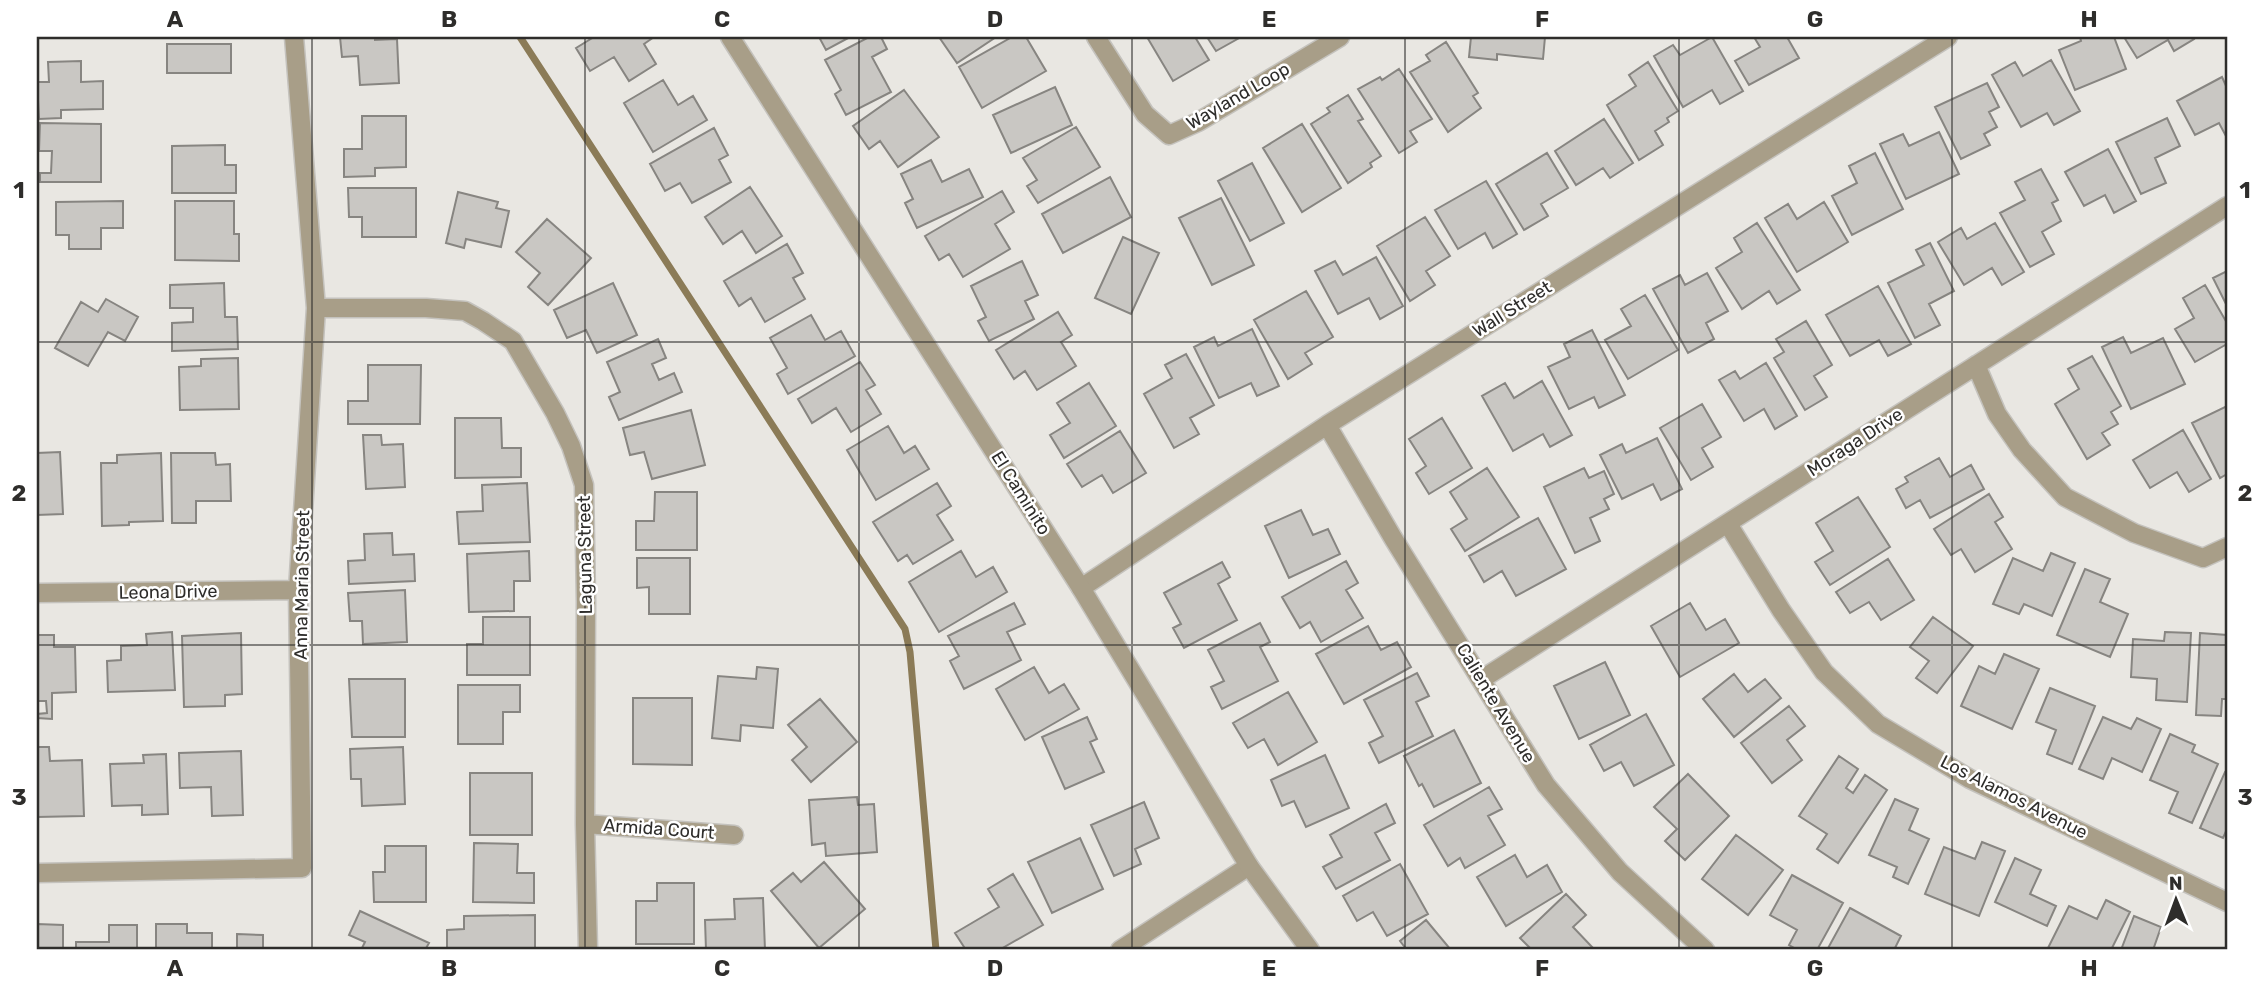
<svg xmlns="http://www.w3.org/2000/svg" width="2264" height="987" font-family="Rubik,sans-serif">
<rect width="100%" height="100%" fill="#e9e7e2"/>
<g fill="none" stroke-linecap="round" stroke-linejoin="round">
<path stroke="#8b7b57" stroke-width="7" d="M520,37L905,629L910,652L936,950"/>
</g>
<path fill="#c9c7c3" stroke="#878581" stroke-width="2" d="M340,37H375V40L397,39L399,83L360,85L358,56L342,57Z
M594,37H654L644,44L656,64L629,81L614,57L590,71L576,48Z
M819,37H850L826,50Z
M869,37H881L887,49L872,57L891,92L846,115L835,94L841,90L825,60Z
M939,37H996L957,63Z
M1012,37H1026L1046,71L982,108L959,67Z
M1147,37H1195L1209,60L1173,81Z
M1207,37H1241L1216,51Z
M1471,37H1545L1543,59L1497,54V60L1469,57Z
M1712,37L1743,91L1720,104L1712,90L1683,107L1654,56L1673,45L1680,55Z
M1754,37H1787L1799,58L1749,85L1735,61L1760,47Z
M2080,37H2114L2126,69L2075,90L2059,50L2081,41Z
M2124,37H2193L2194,39L2174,51L2168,40L2137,58Z
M1446,42L1478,93L1473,96L1481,108L1448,132L1410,72L1430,61L1426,55Z
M167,44H231V73H167Z
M2051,60L2080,111L2054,125L2047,113L2021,127L1992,75L2015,62L2023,76Z
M81,61V82L103,81V109L61,110V118L39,119L37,82H49L48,62Z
M1648,62L1678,111L1667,118L1669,122L1655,131L1663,145L1639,160L1607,105L1636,86L1629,75Z
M1399,69L1432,119L1410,131L1417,142L1399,153L1358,89L1380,77L1382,80Z
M2222,77L2227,88V138L2219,123L2195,135L2177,101Z
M663,80L678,105L693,96L707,120L653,152L624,103Z
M1987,83L1999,107L1989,112L1997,127L1984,134L1990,145L1961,159L1935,107Z
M1055,87L1072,125L1011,153L993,115Z
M904,90L939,137L898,167L880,141L869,149L853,126Z
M1348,95L1363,119L1358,121L1381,156L1370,163L1372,167L1348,183L1311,124L1330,112L1327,108Z
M362,116H406V167L375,168V176L344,177V149H362Z
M2167,118L2180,146L2155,158L2166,183L2141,194L2116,142Z
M1604,119L1633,163L1610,178L1603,168L1576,185L1555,151Z
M40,123L101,124V182H40V173H51L52,151H39Z
M1302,124L1341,188L1302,212L1263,148Z
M1076,127L1100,167L1038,203L1027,186L1037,180L1023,158Z
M714,128L728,155L719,160L731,182L692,203L680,183L665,191L650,164Z
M1939,132L1959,174L1906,199L1880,144L1903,134L1909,146Z
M225,145V165H236V193H172V146Z
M2108,149L2136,201L2114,213L2105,195L2084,206L2065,172Z
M1547,153L1568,188L1541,204L1548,216L1524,230L1496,184Z
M1875,153L1903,209L1852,235L1832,196L1857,183L1849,166Z
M931,160L942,182L969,169L983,197L917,228L905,203L913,199L901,174Z
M1252,163L1284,223L1250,241L1218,181Z
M2041,169L2058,200L2052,203L2061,221L2042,232L2054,254L2030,267L2000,213L2025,200L2015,182Z
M1110,177L1131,217L1063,253L1042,214Z
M1486,181L1517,234L1493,248L1485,233L1458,249L1435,210Z
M750,187L782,236L756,253L742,231L723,244L705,217Z
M348,188H416V237H362V217H349Z
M1002,191L1014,212L995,224L1010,249L963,277L949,254L939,260L925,236Z
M458,192L498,202L496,208L509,211L501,247L466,239L464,248L446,243Z
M1221,198L1254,265L1212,285L1179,218Z
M123,201V228H101V249H69V235H56V202Z
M175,201H234V234H239V261L175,260Z
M1824,202L1848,242L1797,272L1765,218L1788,204L1797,219Z
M1425,217L1450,256L1426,271L1435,285L1410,301L1377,246Z
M547,219L591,258L548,305L528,287L540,273L516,252Z
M1757,223L1800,290L1777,304L1769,291L1742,309L1716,268L1742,252L1734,238Z
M1995,223L2024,272L2002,285L1992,268L1964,285L1938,242L1961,228L1967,239Z
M1123,237L1159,253L1131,314L1095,298Z
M1930,243L1954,291L1929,304L1940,325L1915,338L1888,283L1924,265L1916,250Z
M787,244L803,273L793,278L805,299L765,322L751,298L739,306L724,281Z
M1376,257L1403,306L1380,319L1369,298L1338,314L1315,271L1335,261L1343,275Z
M1022,261L1038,295L1025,301L1034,319L989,341L978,321L986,317L971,286Z
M2227,271V306L2213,278Z
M1707,273L1728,311L1706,323L1714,339L1688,353L1653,289L1680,275L1685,285Z
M224,283L225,317H237L238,349L172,351V323L193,322V308H170V285Z
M613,283L637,335L597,353L586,330L567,338L554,310Z
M2205,285L2227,323V344L2195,362L2175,329L2194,318L2183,298Z
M1878,286L1911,344L1888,356L1879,340L1850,356L1826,315Z
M1306,291L1333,337L1305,353L1312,364L1288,379L1254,320Z
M1645,295L1678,350L1628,379L1605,340L1631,326L1621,309Z
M106,299L138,317L125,341L108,332L88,366L55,348L81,302L98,312Z
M1058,312L1072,335L1061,342L1076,366L1037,390L1025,371L1014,379L996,350Z
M811,315L825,340L841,331L855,356L788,394L777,374L787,368L770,338Z
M1806,321L1832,365L1814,376L1827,397L1805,410L1774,358L1784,352L1776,339Z
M1252,329L1279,386L1257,396L1251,383L1219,398L1194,347L1214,337L1218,346Z
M1592,330L1625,395L1599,408L1594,397L1569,409L1548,367L1570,357L1564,344Z
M2123,337L2131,353L2163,338L2185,384L2131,409L2102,347Z
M658,339L666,358L652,364L659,380L674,373L682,392L619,420L609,397L620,392L607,362Z
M1186,354L1214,405L1190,418L1199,434L1174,448L1144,394L1172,378L1165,365Z
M2092,356L2121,406L2111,412L2118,424L2102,433L2110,445L2087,459L2055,404L2079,389L2068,369Z
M238,358L239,409L180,410L179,367L201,366V359Z
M860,362L875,385L866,390L881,414L851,432L836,408L812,423L798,399Z
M1766,363L1797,416L1775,429L1764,409L1744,421L1719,380L1735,371L1740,379Z
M368,365H421L420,424H348V401H368Z
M1542,381L1572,435L1550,447L1543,434L1513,451L1482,396L1505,383L1514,398Z
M1089,383L1116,426L1064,458L1050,435L1070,423L1057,403Z
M1702,404L1721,437L1702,448L1713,467L1691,480L1660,428Z
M2227,406V474L2220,478L2192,423Z
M691,410L705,465L652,479L644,452L630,455L623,428Z
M455,418H501L502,448H521V477L455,478Z
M1442,418L1472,468L1429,494L1416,473L1426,466L1409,439Z
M888,426L904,453L915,446L929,469L876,500L847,450Z
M2183,430L2211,479L2189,492L2177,472L2150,488L2133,460Z
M1120,431L1146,473L1113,493L1102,475L1082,487L1067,464Z
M363,435H381L382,445L403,444L405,487L366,489Z
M1657,438L1682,489L1661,500L1653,484L1622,499L1600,455L1622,444L1626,453Z
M60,452L63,514L37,515V453Z
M161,453L163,521L129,522V525L102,526L101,463H117V455Z
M171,453H215L216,465L230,464L231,501H196V523H172Z
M1939,458L1950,477L1971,465L1984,489L1930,518L1920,500L1906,508L1896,489L1908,482L1905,477Z
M1487,468L1519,517L1465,551L1451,529L1467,519L1450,492Z
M1584,468L1589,478L1604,471L1614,494L1604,499L1609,509L1590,518L1600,541L1575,553L1544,487Z
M527,483L530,542L459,544L457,512L483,511L482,485Z
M937,483L951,506L937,515L953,540L913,564L907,555L898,561L873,522Z
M655,492H697V550H636V521H654Z
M1989,494L2003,517L1995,522L2012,549L1975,572L1961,549L1951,555L1934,529Z
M1858,497L1890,547L1830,585L1815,562L1833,551L1816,523Z
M1301,510L1313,535L1328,529L1340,554L1289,578L1265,526Z
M1538,518L1566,569L1516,596L1502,571L1484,582L1469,556Z
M392,533L393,555L414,554L415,581L349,584L348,561L365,560L364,534Z
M529,551L530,581H514V611L469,612L467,554Z
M961,551L976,577L993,567L1007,592L939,632L909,582Z
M2051,553L2075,563L2052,616L2024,604L2019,614L1993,604L2013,558L2043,571Z
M637,558H690V614H649V587L637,588Z
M1888,559L1914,600L1881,620L1869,602L1850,613L1836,592Z
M1346,561L1358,583L1346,590L1363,618L1321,642L1310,622L1300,628L1282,597Z
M1222,562L1230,577L1218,584L1237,620L1184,648L1173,628L1181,624L1164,593Z
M2085,569L2110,579L2100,602L2128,614L2110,657L2057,635Z
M405,590L407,642L363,644L362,621H350L348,593Z
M1014,603L1025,624L1007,632L1021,660L964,689L950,661L959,656L948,636Z
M1690,603L1706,630L1725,619L1739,643L1680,677L1651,626Z
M483,617H530V675H467V644H483Z
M1933,617L1973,646L1937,693L1916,678L1929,661L1910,647Z
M1260,623L1270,642L1260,647L1278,681L1222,709L1211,687L1224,681L1208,650Z
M1368,626L1381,650L1397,642L1411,667L1344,704L1316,654Z
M172,632L175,690L108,692L107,661L121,660V646L147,645L146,634Z
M2165,632L2191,633L2187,702L2156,700L2157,679L2131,677L2133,639L2164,641Z
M241,633L242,694L225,695V706L184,707L182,636Z
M2200,633L2227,635V699H2222L2221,716L2196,715Z
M37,635H54V647H75L76,692L52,693V719L37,718V714L47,713L46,701H37Z
M2004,654L2039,669L2012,729L1961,706L1979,666L1995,674Z
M1605,662L1630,715L1579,739L1554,686Z
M757,667L778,669L773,728L741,725L740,741L712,738L718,676L756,679Z
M1034,667L1049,693L1064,684L1079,709L1025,740L996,689Z
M1417,673L1429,696L1416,702L1433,736L1379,763L1369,743L1383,736L1364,700Z
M1734,674L1748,692L1765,679L1781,698L1734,737L1703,699Z
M349,679H405V737H352Z
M458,685H520V712H503V744H458Z
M2050,688L2095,706L2072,764L2047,754L2056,730L2036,722Z
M1288,692L1317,742L1278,765L1264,739L1248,748L1233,723Z
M633,698H692V765L633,764Z
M820,699L857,742L811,782L792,760L807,747L788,725Z
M1789,706L1805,726L1787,740L1802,760L1772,783L1741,743Z
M1646,714L1674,765L1634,786L1621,762L1604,771L1590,745Z
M1087,717L1097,739L1090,742L1104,772L1065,789L1042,737Z
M2103,717L2131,729L2137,718L2161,729L2142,772L2112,758L2103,779L2079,769Z
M1454,730L1481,783L1434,807L1422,784L1419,786L1404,756Z
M2170,734L2195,745L2192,752L2218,764L2192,823L2169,813L2178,792L2150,780Z
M37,747H49L50,761L82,760L84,816L37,817Z
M403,747L405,804L362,806L361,779H351L350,749Z
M241,751L243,815L212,816L211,787L180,788L179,753Z
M166,754L168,814L142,815V805L112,806L110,764L144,763L143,755Z
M1325,755L1349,808L1306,827L1294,801L1282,806L1271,780Z
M1839,756L1858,769L1846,788L1853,793L1865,775L1887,790L1838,863L1817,849L1827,834L1799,816Z
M2225,772L2227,773V829L2223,838L2200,828Z
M470,773H532V835H470Z
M1688,774L1729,816L1685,860L1665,841L1677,829L1654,807Z
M1489,787L1502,809L1488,816L1505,845L1465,868L1460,858L1448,866L1424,825Z
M857,797L858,805L874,804L877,852L826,856L825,843L812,845L809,800Z
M1895,799L1918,809L1909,830L1929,839L1908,884L1893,877L1897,867L1869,855Z
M1144,802L1159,838L1135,849L1141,864L1114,876L1091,825Z
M1386,804L1395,823L1375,833L1390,860L1336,889L1323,867L1342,857L1330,835Z
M1736,835L1783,870L1748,915L1702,879Z
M1080,838L1103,889L1052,913L1028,862Z
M1982,842L2005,851L1979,916L1925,894L1944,847L1975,859Z
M474,843L518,844L517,873H534V903L473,902Z
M385,846H426V902H374L373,872H385Z
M1515,855L1527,877L1547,865L1562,892L1506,926L1477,877Z
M2015,858L2041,870L2030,894L2056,906L2047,926L1995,902Z
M824,862L865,909L819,948L771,891L793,873L801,882Z
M1400,864L1428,914L1387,936L1373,912L1357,921L1343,896Z
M1013,874L1043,925L999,950H966L955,933L999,907L988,889Z
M1792,875L1843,903L1817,950H1798L1789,945L1797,930L1770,915Z
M657,883H694V944H636V901H657Z
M1566,894L1586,915L1573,927L1593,948L1591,950H1532L1520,938Z
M763,898L765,950H706L705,920L735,919L734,899Z
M2106,900L2130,912L2111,950H2047L2069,906L2097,919Z
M1850,908L1901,936L1894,950H1827Z
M360,911L429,943L425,950H361L365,942L349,935Z
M535,915V950L447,948V930L464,929V916Z
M2134,916L2161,927L2153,950H2121Z
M1426,920L1451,950H1407L1400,941Z
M37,924L63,925V950H37Z
M156,924H187V933H212V950H156Z
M109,925H137V950H76V942H109Z
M237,934L263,935V950H237Z"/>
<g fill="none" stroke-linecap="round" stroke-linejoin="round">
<defs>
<path id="minor" d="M1096,37L1145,114L1169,135L1198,122L1340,37
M316,308H426L465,311L483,321L513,341L555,413L571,446L584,485L586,602L585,824L588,950
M1976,365L1997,414L2022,450L2065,497L2134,533L2203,558L2227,547
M1327,425L1393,538L1546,785L1620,872L1705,950
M1728,524L1781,610L1824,672L1878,724L1970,779L2227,902
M1081,588L1327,425L1948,37
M37,593L298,590
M1482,679L2227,206
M585,824L734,835
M37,873L302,868L298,590L316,308L294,37
M1120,950L1249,866"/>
<path id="tertiary" d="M730,37L1081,588L1249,866L1310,950"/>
</defs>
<use href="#minor" stroke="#c4c2bd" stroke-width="21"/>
<use href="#tertiary" stroke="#c4c2bd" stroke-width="21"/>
<use href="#minor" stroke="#a89e88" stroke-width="18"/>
<use href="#tertiary" stroke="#a89e88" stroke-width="18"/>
</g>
<path fill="none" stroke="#2e2d2b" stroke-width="2" stroke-opacity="0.55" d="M312,37V950M585,37V950M859,37V950M1132,37V950M1405,37V950M1679,37V950M1952,37V950M37,342H2227M37,645H2227"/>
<g text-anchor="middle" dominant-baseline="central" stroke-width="5" stroke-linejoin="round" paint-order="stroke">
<g font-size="18" fill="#2e2d2b" stroke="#fff">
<text transform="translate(1238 96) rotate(-30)">Wayland Loop</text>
<text transform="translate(1512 309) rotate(-32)">Wall Street</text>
<text transform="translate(1855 442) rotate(-33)">Moraga Drive</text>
<text transform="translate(1021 493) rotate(58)">El Caminito</text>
<text transform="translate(585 555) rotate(-91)">Laguna Street</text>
<text transform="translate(302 585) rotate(-89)">Anna Maria Street</text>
<text transform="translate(168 592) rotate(-1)">Leona Drive</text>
<text transform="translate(1496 703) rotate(59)">Caliente Avenue</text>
<text transform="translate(2014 797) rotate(27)">Los Alamos Avenue</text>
<text transform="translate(659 829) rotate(4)">Armida Court</text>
</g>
</g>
<rect width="2264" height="987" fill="none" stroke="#ffffff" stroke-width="77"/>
<g transform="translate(2176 900) rotate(359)" stroke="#ffffff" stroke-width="5" paint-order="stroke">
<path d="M0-5L12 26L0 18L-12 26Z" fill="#2e2d2b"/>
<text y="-10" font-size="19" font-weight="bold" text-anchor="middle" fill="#2e2d2b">N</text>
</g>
<rect x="38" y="38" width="2188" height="910" fill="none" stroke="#2e2d2b" stroke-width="2.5"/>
<g font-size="23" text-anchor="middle" font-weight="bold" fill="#2e2d2b">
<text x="175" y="27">A</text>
<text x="449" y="27">B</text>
<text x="722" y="27">C</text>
<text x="995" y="27">D</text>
<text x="1269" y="27">E</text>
<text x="1542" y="27">F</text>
<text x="1815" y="27">G</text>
<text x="2089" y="27">H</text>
<text x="19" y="198">1</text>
<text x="2245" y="198">1</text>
<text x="19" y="501">2</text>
<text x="2245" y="501">2</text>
<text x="19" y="805">3</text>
<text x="2245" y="805">3</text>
<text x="175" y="976">A</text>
<text x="449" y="976">B</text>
<text x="722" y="976">C</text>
<text x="995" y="976">D</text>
<text x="1269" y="976">E</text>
<text x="1542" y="976">F</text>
<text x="1815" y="976">G</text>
<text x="2089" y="976">H</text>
</g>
</svg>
